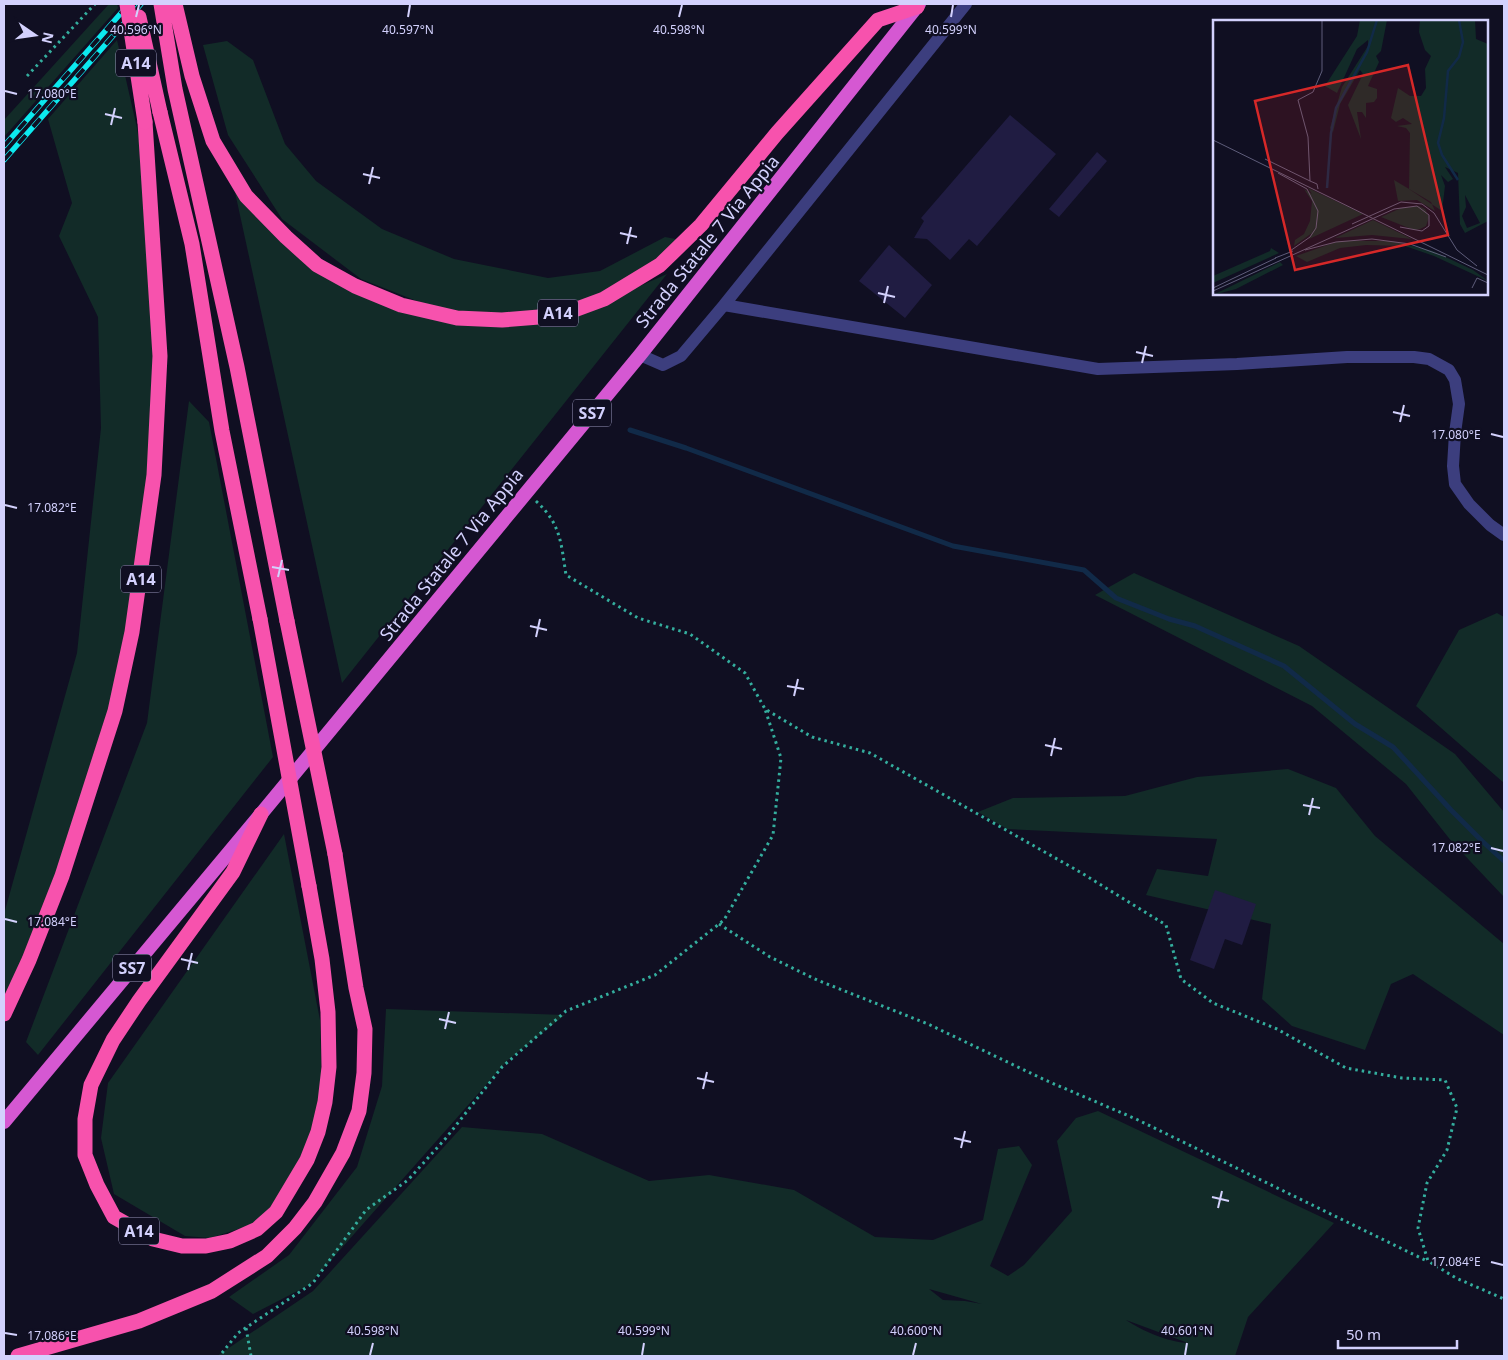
<svg xmlns="http://www.w3.org/2000/svg" width="1508" height="1360" font-family="'Noto Sans',sans-serif">
<rect width="100%" height="100%" fill="#100f22"/>
<path fill="#122b28" fill-rule="evenodd" d="M109,4H117L118,8L4,137V120Z
M117,40L137,128L154,239L159,434L116,705L60,881L4,1012V914L77,653L101,428L98,317L59,236L72,203L48,119Z
M227,41L253,60L285,144L316,181L382,229L454,259L548,278L600,271L665,237L686,241L602,299L497,317L432,307L361,279L282,219L228,135L203,45Z
M233,183L329,272L460,324L565,319L667,274L342,683Z
M189,401L209,422L273,757L38,1055L26,1042L147,723Z
M1134,573L1299,646L1455,754L1504,812V897L1452,842L1406,784L1312,706L1095,595Z
M1497,613L1504,617V783L1416,706L1459,630Z
M1288,769L1336,788L1375,836L1504,944V1035L1413,974L1391,984L1365,1050L1292,1026L1262,999L1271,924L1146,895L1157,869L1208,876L1217,839L1007,829L978,812L1013,798L1125,796L1197,777Z
M284,834L320,1020L322,1088L301,1177L264,1221L210,1238L185,1236L114,1194L101,1138L108,1083Z
M386,1009L565,1015L508,1060L309,1285L253,1314L229,1297L289,1255L357,1167L382,1086Z
M1098,1111L1334,1223L1248,1317L1235,1356H217L313,1291L462,1127L542,1134L649,1181L709,1175L794,1190L875,1237L933,1240L983,1220L998,1149L1019,1146L1032,1165L990,1266L1008,1276L1024,1265L1072,1211L1057,1141L1076,1118ZM929,1289L982,1304L965,1301L943,1300ZM1126,1320L1188,1343C1168,1342 1142,1331 1126,1320Z"/>
<g fill="none" stroke-linecap="round" stroke-linejoin="round">
<path stroke="#112a48" stroke-width="5" d="M630,430L686,448L953,546L1084,570L1116,598L1169,619L1195,626L1284,666L1355,724L1393,747L1451,810L1482,841L1504,861"/>
</g>
<path fill="#201c42" d="M1010,115L1056,154L977,246L969,239L950,260L927,239L914,238L924,221L921,218Z
M1097,152L1107,161L1059,217L1049,209Z
M889,245L932,285L905,318L859,281Z
M1215,890L1256,904L1242,945L1225,939L1214,969L1190,960Z"/>
<g fill="none" stroke-linecap="round" stroke-linejoin="round">
<path stroke="#34ae9e" stroke-width="3" stroke-dasharray="2.5 4" stroke-linecap="butt" d="M27,76L95,4
M536,501C561,524 561,543 566,575L638,618L690,634L745,673L765,709L812,737L870,753L1080,872L1166,925L1181,979L1213,1003L1277,1029L1346,1068L1402,1078L1445,1080L1457,1108L1447,1150L1427,1183L1418,1228L1428,1261L1456,1278L1504,1299
M719,924L770,957L817,980L928,1024L1045,1080L1136,1119L1427,1261
M246,1328L251,1356
M222,1353L238,1333L313,1283L366,1210L408,1180L446,1138L502,1067L566,1011L655,975L724,920L773,835L781,758L765,709"/>
<path stroke="#3c3e7e" stroke-width="12" d="M724,305L966,4
M640,355L663,365L681,356L724,305L1098,369L1237,364L1347,357H1414L1429,359L1449,370L1455,380L1459,404L1455,433L1453,466L1455,484L1469,504L1490,525L1504,535"/>
<path stroke="#d558d2" stroke-width="14" d="M4,1122L261,814L640,355L919,4"/>
<path stroke="#f752ad" stroke-width="15" d="M161,4L175,89L237,367L287,621
M175,4L192,76L213,141L246,196L286,237L317,265L355,286L401,305L457,318L502,320L539,317L577,309L604,299L660,265L701,225L777,133L878,20L917,7
M160,112L192,244L222,431L260,619
M261,814L233,872L139,1001L113,1040L91,1085L85,1119V1155L97,1185L114,1217L153,1239L182,1246H206L230,1241L257,1229L276,1212L307,1160L318,1132L325,1102L329,1067L328,1012L322,959L309,886
M4,1014L29,960L62,876L115,711L132,632L154,475L160,356L145,122
M18,1356L139,1321L212,1291L267,1256L295,1228L315,1202L343,1153L359,1111L364,1073L365,1029L356,988L335,854"/>
<defs>
<path id="rail" d="M4,146L129,4
M4,160L141,4"/>
</defs>
<use href="#rail" stroke="#0ce9ef" stroke-width="5.5"/>
<use href="#rail" stroke="#100f22" stroke-width="4" stroke-dasharray="11" stroke-linecap="butt"/>
<path stroke="#f752ad" stroke-width="15" d="M127,4L145,122
M139,17L160,112
M260,619L309,886
M287,621L335,854"/>
</g>
<path fill="none" stroke="#d3d1fd" stroke-width="2" d="M136,17L139,5M408,17L410,5M679,17L682,5M951,17L953,5M5,91L17,94M105,114L122,118M111,125L115,108M363,174L380,178M369,184L373,167M620,233L637,237M627,244L631,227M878,293L895,297M884,303L888,286M1136,352L1153,356M1142,363L1146,346M1393,412L1410,416M1400,422L1404,405M1491,434L1503,437M5,505L17,508M272,567L289,570M278,577L282,560M530,626L547,630M536,637L540,619M787,686L804,689M794,696L798,679M1045,745L1062,749M1051,756L1055,738M1303,805L1320,808M1309,815L1313,798M1491,848L1503,851M5,919L17,922M181,959L198,963M188,970L192,953M439,1019L456,1023M445,1029L449,1012M697,1078L714,1082M703,1089L707,1072M954,1138L971,1142M961,1148L965,1131M1212,1197L1229,1201M1218,1208L1222,1191M1491,1262L1503,1265M5,1333L17,1335M370,1355L373,1343M642,1355L644,1343M913,1355L916,1343M1185,1355L1187,1343"/>
<g text-anchor="middle" dominant-baseline="central" stroke-width="4.5" stroke-linejoin="round" paint-order="stroke">
<g fill="#100f22" stroke="#9897bb" stroke-width="1">
<rect x="116" y="49.5" width="40" height="27" rx="4"/>
<rect x="538" y="299.5" width="40" height="27" rx="4"/>
<rect x="573" y="399.5" width="38" height="27" rx="4"/>
<rect x="121" y="565.5" width="40" height="27" rx="4"/>
<rect x="113" y="954.5" width="38" height="27" rx="4"/>
<rect x="119" y="1217.5" width="40" height="27" rx="4"/>
</g>
<g font-size="16" font-weight="bold" fill="#d3d1fd">
<text x="136" y="63">A14</text>
<text x="558" y="313">A14</text>
<text x="592" y="413">SS7</text>
<text x="141" y="579">A14</text>
<text x="132" y="968">SS7</text>
<text x="139" y="1231">A14</text>
</g>
<g font-size="18" fill="#d3d1fd" stroke="#100f22">
<text transform="translate(707 241) rotate(-51)">Strada Statale 7 Via Appia</text>
<text transform="translate(451 554) rotate(-51)">Strada Statale 7 Via Appia</text>
</g>
</g>
<g transform="translate(1213 20)">
<rect width="275" height="275" fill="#100f22"/>
<path d="M147,0H174L168,31L163,36L166,42L155,66L164,69V78L161,82L153,83V98L149,92H144L148,119L135,85L150,54L147,50L127,84L120,112L117,108L129,67L155,26V20L144,29L124,73L112,66L144,16ZM207,0H262L263,19L275,24V201L252,213L247,204L245,153L232,147L240,159L235,162L228,155L232,166L229,191L196,169L197,113L193,108L184,106L199,104L190,98L183,102L178,98L185,68L197,76H208L213,68L212,49L218,36L212,30L206,12ZM252,175L267,203L254,208L249,196L253,187ZM181,160L218,182L222,191L204,180L185,181ZM95,168L150,194L96,219L104,202L99,213L81,226L82,220L91,214L97,201L99,181L91,169L99,174ZM206,186L212,189L216,197L213,206L207,209L201,210L168,197L188,188ZM160,200L199,219L159,215L122,218ZM126,221H179L220,231L260,250L275,261L221,236L192,226L153,225L127,228L94,242L83,236ZM58,228L66,233L0,263V256L57,231ZM67,242L70,245L23,269L0,275Z" fill="#122b28" fill-rule="evenodd"/>
<path fill="none" stroke="#112a48" stroke-width="2.5" d="M245,160L229,135L225,123L231,98L235,51L246,37L250,22L246,0M114,168L118,113L123,88L154,32L164,0"/>
<path fill="none" stroke="#5e5d7a" stroke-width="1" d="M0,120L275,255M52,139L97,161M65,153L94,169L105,191L103,208L97,217L77,231M105,169L104,164L97,161L95,117L85,80L100,72L109,51V0M139,204L188,182L209,184L221,193L244,230L264,246M92,230L123,222L159,219L197,224L233,237M62,238L80,231M0,268L63,238M259,268L264,258L275,263M0,271L181,189L204,186L216,195V206L209,211L187,207"/>
<path fill="#d62828" fill-opacity="0.15" stroke="#d62828" stroke-width="2.5" d="M195,45L235,215L82,250L42,81Z"/>
<rect width="275" height="275" fill="none" stroke="#d3d1fd" stroke-width="2.5"/>
</g>
<g font-size="12" text-anchor="middle" fill="#d3d1fd" stroke="#100f22" stroke-width="4.5" stroke-linejoin="round" paint-order="stroke">
<text x="679" y="34">40.598°N</text>
<text x="951" y="34">40.599°N</text>
<text x="136" y="34">40.596°N</text>
<text x="408" y="34">40.597°N</text>
<text x="52" y="98">17.080°E</text>
<text x="1456" y="439">17.080°E</text>
<text x="52" y="512">17.082°E</text>
<text x="1456" y="852">17.082°E</text>
<text x="52" y="926">17.084°E</text>
<text x="1456" y="1266">17.084°E</text>
<text x="373" y="1335">40.598°N</text>
<text x="644" y="1335">40.599°N</text>
<text x="916" y="1335">40.600°N</text>
<text x="1187" y="1335">40.601°N</text>
<text x="52" y="1340">17.086°E</text>
</g>
<rect width="1508" height="1360" fill="none" stroke="#d3d1fd" stroke-width="10"/>
<g transform="translate(35 35) rotate(103)" stroke="#100f22" stroke-width="4" paint-order="stroke">
<path d="M0-4L9 19L0 12L-9 19Z" fill="#d3d1fd"/>
<text y="-8" font-size="14" font-weight="bold" text-anchor="middle" fill="#d3d1fd">N</text>
</g>
<path d="M1338 1340v8h119v-8" fill="none" stroke="#d3d1fd" stroke-width="2.5"/>
<text x="1346" y="1340" font-size="15" fill="#d3d1fd" stroke="#100f22" stroke-width="4" paint-order="stroke">50 m</text>
</svg>
